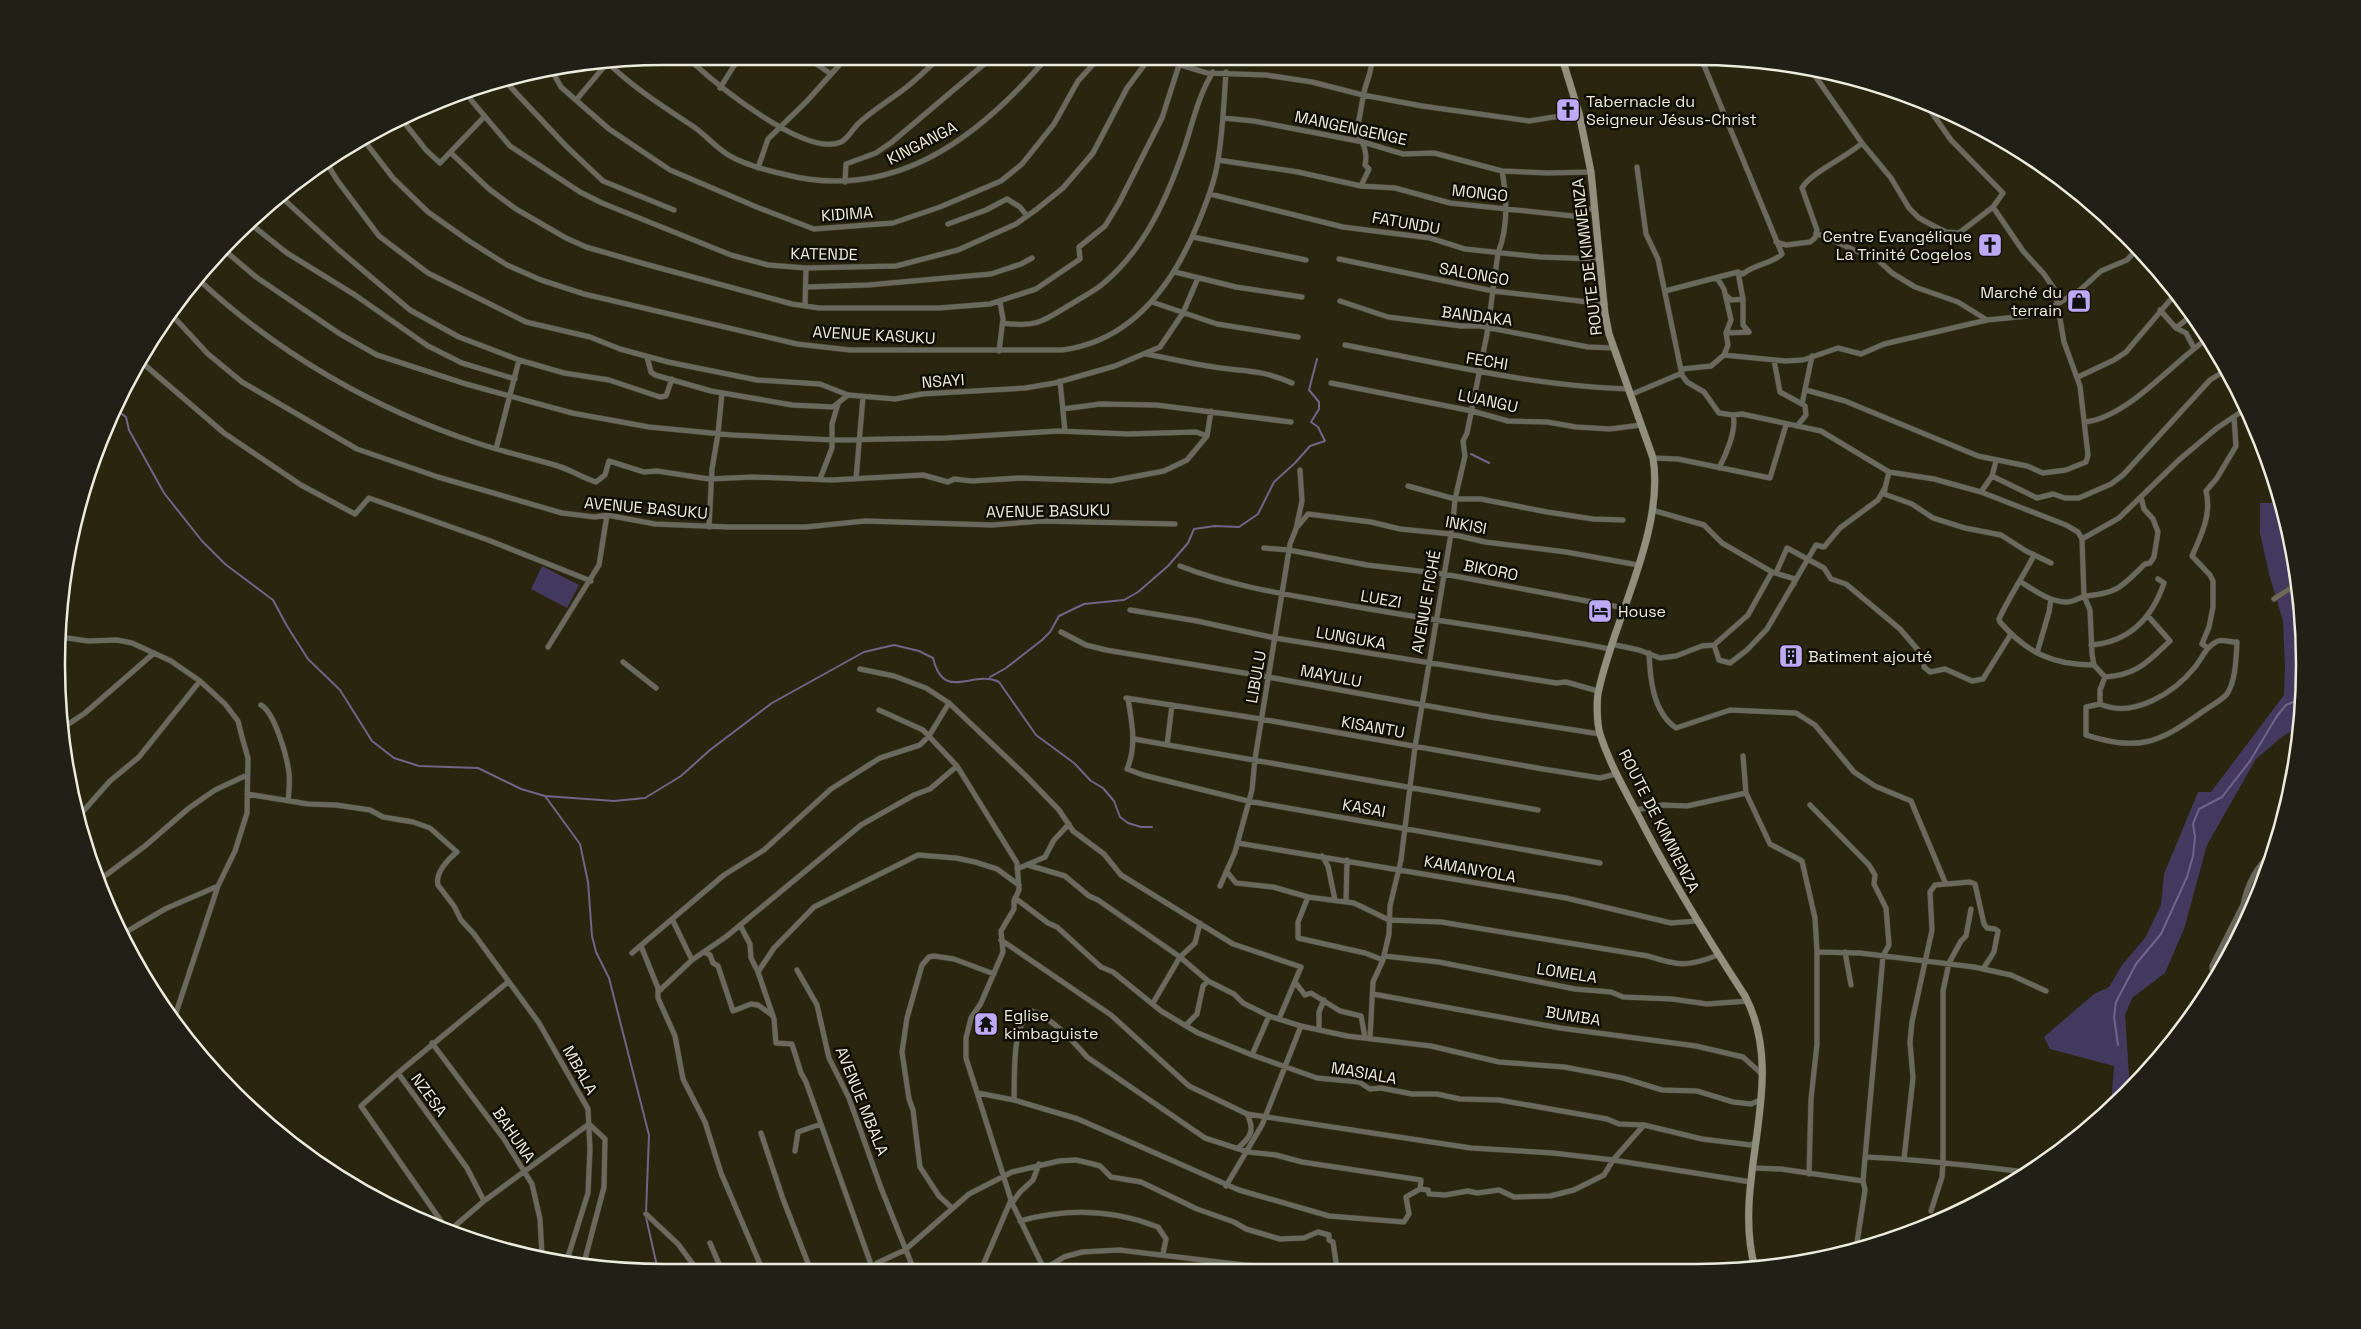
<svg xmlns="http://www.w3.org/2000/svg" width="2361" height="1329" font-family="'Space Grotesk',sans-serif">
<rect width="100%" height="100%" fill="#2a250e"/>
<path fill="#43395f" d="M2260,503H2282L2284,507L2303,626L2300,726L2282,737L2256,759L2207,845L2184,929L2165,973L2132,998L2125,1015L2130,1090L2111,1107L2114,1066L2050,1049L2044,1037L2094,994L2109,987L2122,965L2145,938L2161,905L2164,874L2198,792H2211L2284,695L2285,667L2283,621L2269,574L2260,533Z
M542,566L579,585L567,608L531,589Z"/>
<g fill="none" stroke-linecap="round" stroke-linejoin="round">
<path stroke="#706487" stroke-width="2" d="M114,408L126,417L129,430L164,493L202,541L225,564L273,600L287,626L308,659L340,690L372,741L394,758L419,766L478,768L521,789L545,796L580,844L588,882L592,936L596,952L609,978L649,1135L646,1213
M1471,454L1489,463
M990,677L1006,668L1042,640L1050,632L1059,616L1084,604L1124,600L1138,592L1168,566L1188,543L1194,529L1215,526L1239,527L1258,514L1274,482L1295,463L1310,446L1325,441L1318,427L1311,422L1319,409V402L1309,390L1317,359
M545,796L614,801L645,798L681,776L710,750L772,703L864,652L894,645L919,651L933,658C944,703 972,669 999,682L1036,735L1074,763L1091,781L1103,788L1114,801L1120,817L1128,823L1141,827H1152
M2118,1045L2114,1017L2116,1002L2136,964L2161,934L2187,877L2193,856L2195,837L2193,824L2199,809L2222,797L2250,761L2277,716L2286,705L2301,699
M646,1217L658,1271"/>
<defs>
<path id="street" d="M1164,60L1207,73L1266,75L1312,82L1363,95L1422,106L1529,121L1579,113
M606,61C632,87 664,107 694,127C707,136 716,148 730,156C746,165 765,170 783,174C893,203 977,139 1045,60
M691,61C717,85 806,158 841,142C849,138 853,128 859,123C874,109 892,99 908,86C918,78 927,69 937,60
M812,61L831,74
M551,69L561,87L609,129L670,170L759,208L814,229L893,223L940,207L1001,181L1022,164L1054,124L1078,81L1097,60
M1813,73L1862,143L1891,178L1909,208L1919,218L1932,225L1946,232L1959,233L1993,207L2003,193L1951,140L1925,103
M504,80L566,146L603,181L674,210
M720,88L737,61
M466,90L471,100L510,146L580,192L602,203L731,255L768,265L806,268L896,266L958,250L1016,224L1037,209L1063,188L1093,153L1127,88L1148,60
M577,99L608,62
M400,117L426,150L440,163L484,117
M1223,118L1254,121L1363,142L1403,154L1434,153L1502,171L1548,173L1591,172
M363,139L393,178L428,212L469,241L507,265L541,280L584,294L797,344L850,350H1062C1133,341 1174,283 1199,221C1207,201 1215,181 1218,160C1223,131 1224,101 1226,72
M451,153L489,189L516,209L566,238L586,247L645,264L792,304L819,308H939L990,304L1036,289L1080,259L1079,247L1105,226L1119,203L1162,118L1179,65
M1218,160L1298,172L1361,186L1395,188L1450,203L1573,216L1595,207
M326,162L337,180L379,236L428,273L526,322L590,337L620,349L668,362L757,380L820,384L848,395L895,399L922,394L1025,388L1055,383L1115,366L1160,347L1183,313L1198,278
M1637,167L1646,234L1658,259L1682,375L1687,382L1704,392L1719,413L1733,415L1742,414L1821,431L1889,472L1934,479L1981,492L2066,525L2078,532L2082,539L2119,518L2180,459L2217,428L2247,408
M758,168L768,139L807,101L843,61
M845,182L846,164L876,153L892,142L989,60
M1361,186L1369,169L1365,165C1368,152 1363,142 1356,132C1360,119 1361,106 1364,93C1366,81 1373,71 1371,59
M1210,194L1343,227L1430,238L1465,249L1540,257L1599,259
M279,195L339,250L410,310L459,337L519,360L564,373L609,380L660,397L666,396L672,379
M248,222L287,253L355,295L428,346L462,363L515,379
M948,224L986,210L1007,199L1020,207L1027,216
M1816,233L1879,261L1892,273L1915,287L1958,302L1987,320
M1193,237L1306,260
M1776,242L1786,245L1810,242L1815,238L1817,230L1802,188C1810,173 1847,157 1862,143
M223,249L256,277L340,334L377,355L466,384L572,413L649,427L732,435L833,440L946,438L1058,431L1128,434L1196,432L1207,436
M1339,259L1493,291L1605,304
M1175,272L1236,287L1302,297
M1738,272L1743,299V325L1749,332
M198,279C277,353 374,409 477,443C504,452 531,458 558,466C571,470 583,478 596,482L605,475L609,461L644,472L657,471L709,479L753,477L832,480L923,475L948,482L954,479L972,481L1020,478L1111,481L1164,471L1187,460L1207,436L1211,411
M807,287L868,285L991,274L1021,264L1032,258
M1665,291L1738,272L1743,274C1754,264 1772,264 1782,254L1701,58
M1727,296L1731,300L1743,299
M1340,301L1388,317L1461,326H1480L1588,347L1613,348
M1152,302L1217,324L1298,337
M805,306L806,268
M2160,310L2176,328L2186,333L2194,348
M170,313L208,354L242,382L357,449L438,477L562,513L595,517L607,515L655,524L729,527H806L865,521L992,525L1042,521L1175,524
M1003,323C1039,328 1044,320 1073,303C1084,296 1095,291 1105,282C1146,247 1168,196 1185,146C1193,121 1199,94 1213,72
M2176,328L2192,315
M1726,333L1749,332
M1345,345C1440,363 1531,386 1628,389
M999,351L1003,319L1000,302
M1146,354C1169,358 1191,364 1214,367C1247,372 1260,369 1292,383
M1724,355L1785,361L1803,360L1838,348L1861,354L1884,344L1987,320L2027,316L2046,311L2080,290L2101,271L2127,260L2137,249
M647,357L651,372L655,375L711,391L792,405L833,407L848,395
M139,360L224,433L301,485L355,514L369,498L488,540L591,581
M1774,360L1780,392L1802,404
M1682,369L1711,366L1724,355L1728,345L1726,333L1731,320L1724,289L1717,278
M2078,377L2114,360L2126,352L2177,292
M1060,381L1065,431
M1331,383L1472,411L1508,421L1547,422L1576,427L1610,429L1641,425
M1806,390L1845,401L1978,456L2027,466L2043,473L2066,470L2086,462L2088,455L2080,386L2064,342L2055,290L2044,274L2023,251L1993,207
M1630,395L1682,373
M1063,409L1100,404L1156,405L1291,422
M2085,422C2127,418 2173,362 2207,339
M1797,426L1806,415L1805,406L1802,404L1812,356
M496,449L519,360
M1653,458L1678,459L1770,478L1786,425
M1719,468C1726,455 1737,429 1733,415
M1992,476L2037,498L2053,494L2065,498H2079L2111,484L2123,475L2210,380L2226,370
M820,479L832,448V424L838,404
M856,479L863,397
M1408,486L1455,499H1481L1547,512L1593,519L1623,520
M1885,489L1884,494L1912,504L1933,518L1965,528L2001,535L2026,551L2051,563
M1981,492L1992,476L1996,461
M1652,510L1704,525L1722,543L1772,572L1795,579L1794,584
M1298,526L1308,514L1371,522L1400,529L1451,534L1485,542L1566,552L1638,565
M709,527L712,469L718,434L722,393
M2082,539L2084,596L2090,610L2092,654L2094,665L2105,677L2100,690V704L2086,707V735C2138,752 2159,743 2202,712C2210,706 2221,701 2227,694C2236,680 2236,658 2237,642C2231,643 2224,639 2218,641C2206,646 2203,657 2195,667C2175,692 2134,719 2100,704
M1264,548L1289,550L1367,565L1444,574L1624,608
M2034,555C2023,577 2009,597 1999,619L2000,622C2027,653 2053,665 2094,665
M1180,566C1231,586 1283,594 1335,603C1427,620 1519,631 1610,649
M1776,573L1787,548L1824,568L1831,579L1846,584L1900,629L1918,650L1924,662V667L1930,672L1945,669L1972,681L1983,679L2011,634
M64,574L68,567
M2021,582C2035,591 2050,602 2067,602C2074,602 2080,597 2086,596C2119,593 2122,586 2145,564L2150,563L2154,557L2158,532L2153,519L2144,509L2141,497
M2293,586L2299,596
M2274,599L2297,584
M1130,610L1197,621L1275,638L1556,683L1566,682L1598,691
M1061,632L1086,645L1106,650L1268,677L1490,717L1600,734
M60,637L88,641L117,640L132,643L171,661L200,681L225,704L238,721L242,737L248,758L247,813L235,851L218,886L174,1019
M1611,644L1639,650L1660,658L1676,656L1702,646L1714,645L1748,615L1772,572
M1714,645L1719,660L1730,663L1747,650L1767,629L1816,545L1824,547L1840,528L1878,500L1885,488L1889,472
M2091,645C2129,642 2152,618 2164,583L2158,579
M548,647L599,565L607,515
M2208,648L2202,644L2209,627L2213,607V581L2210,575L2192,556C2201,536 2212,514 2206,491L2217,478L2236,446L2234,417
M1649,653C1650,679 1653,712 1676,728L1730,710L1796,713L1815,725L1854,772L1875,786L1911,801L1945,882
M2037,653L2049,612L2051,599
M623,662L656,688
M860,669L894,676L926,688L949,703L1026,776L1059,810L1073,831L1104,854L1121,875L1233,944L1301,967L1279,1019
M2105,677C2138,675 2148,661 2170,641L2148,616
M1126,698L1261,719L1543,769L1600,778L1616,774
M1128,699C1132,723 1137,746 1127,769L1143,775L1248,801L1600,863
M261,705C275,713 287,757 289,773C290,782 289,792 288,801
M879,710L923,730L957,766L1017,863L1019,890L1014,901V909L1001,931L1003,952L981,1003L971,1018L966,1038V1058L1012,1203L1044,1269
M61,729L85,713L154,653
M1134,739L1538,810
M1167,745L1172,705
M1743,756L1746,793L1770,844L1802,861L1815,918L1817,952V1044L1811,1099L1809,1174
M247,794L308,804L336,805L370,810L383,817L413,822L430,828L457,852C448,859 435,873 438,885L454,906L461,920L474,934L539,1023L588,1109L590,1149L588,1193L567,1260
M1810,805L1869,865L1875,875L1874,884L1886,908L1889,945L1883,956L1863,1181L1865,1190L1856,1249
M1635,810L1663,805L1687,806L1746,793
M78,817L110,781L139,757L200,681
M1238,843L1566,898L1671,923L1697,921
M1322,856L1328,866L1335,900
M1028,865L1065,876L1089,896L1098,900L1180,957L1208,981L1234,994L1243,1003L1269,1016L1301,1026L1347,1036L1431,1046L1499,1062L1564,1067L1623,1078L1662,1090L1697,1091L1733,1102L1751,1104L1760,1100
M1017,869L1045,857L1054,840L1069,824
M1227,872L1236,883L1273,887L1308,897L1354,903L1389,920L1441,922L1648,956C1679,966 1688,967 1718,955
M98,881L145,846L189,808L215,790L247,775
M1220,886L1235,852L1252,790L1255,759L1290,544L1296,529L1302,501L1300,470
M1308,897L1298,922V938L1365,953L1383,960
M1015,898L1048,923L1057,927L1101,967L1113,972L1161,1011L1198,1033L1252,1055L1317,1078L1359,1082L1370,1089L1381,1088L1412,1094H1437L1460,1099L1499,1100L1607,1119L1619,1124L1644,1125L1702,1139L1751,1145L1756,1142
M1346,902L1347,860
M672,919L692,960
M740,925L750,944L751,958L758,972L774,1019L776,1043L792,1044L801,1073L806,1082L873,1270
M121,935L165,909L218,886
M1001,940L1111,1015L1189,1086L1247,1114L1471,1148L1553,1153L1613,1160L1751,1182
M641,946L658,988V998L675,1036L683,1079L705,1122L721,1173L763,1271
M704,952L710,955L713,963L718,966L733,1011L751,1004L758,1005L772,1015
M1817,952L1860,953L1974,967L2011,975L2046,991
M1845,952L1851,985
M632,953L724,875L764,850L831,789L880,758L920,745L929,736L949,703
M1384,956L1439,962L1575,989L1611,992L1623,997L1672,999L1707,1004L1748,1001
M797,970L817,1005L829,1058L849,1098L881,1188L914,1270
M758,972L774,948L814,907L918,855L956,858L975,862L997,869L1019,885
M2221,972L2212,969V966L2243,905C2247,885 2257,864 2274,852
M1295,982L1305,995L1311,993L1340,1011L1361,1016L1365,1037
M658,992L692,960L727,936L861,825L914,795L930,789L957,766
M1373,994L1560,1028L1696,1046L1743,1057L1763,1075
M1153,1003L1180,957L1195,943L1200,923
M1186,1025L1197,1014L1203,986L1208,981
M1319,1030V1012L1324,1000
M1370,1038L1373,982L1383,960L1389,934L1390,906L1401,860L1415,747L1453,522L1455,499L1465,456L1463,441L1467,433L1487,334L1498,253C1508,228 1507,197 1502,171
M432,1043L504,1139L532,1184L540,1219L542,1255
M1252,1055L1269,1016
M398,1073L361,1106L448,1231
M978,1093L1014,1100L1078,1119L1239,1190L1329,1216L1404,1222L1409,1214L1406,1197L1420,1189
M1014,1100C1015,1078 1011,1023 1032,1011C1052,1018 1073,1041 1087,1057L1205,1138L1248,1152L1276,1155L1302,1162L1421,1180L1420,1189L1428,1190L1429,1194L1445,1195L1468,1191L1477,1193L1499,1190L1514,1197L1550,1196L1574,1190L1604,1175L1613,1160L1644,1125
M761,1133L783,1199L811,1271
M1238,1148C1251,1137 1255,1130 1247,1114
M795,1151L798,1132L821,1124
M1866,1157C1917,1159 1967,1165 2017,1171L2021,1177
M1904,1159L1913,1078L1910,1042L1912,1022L1932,930L1930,892L1935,885L1970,882L1975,884L1984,924L1987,928L1995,929L1998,931L1994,952L1983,969
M1753,1168L1781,1169L1863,1181
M1226,1186L1262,1125L1301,1026
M484,1201L467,1168L398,1073L508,982
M1012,1203L1020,1192L1033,1180L1039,1164
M952,1208L939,1196L920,1167L913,1110L909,1099L902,1052L907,1018L922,965L929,957L934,956L954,959L994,974
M1931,1211L1942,1177L1943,1162V991L1949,963L1961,941L1966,936L1971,909
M646,1214L678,1244L698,1271
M1020,1221C1067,1208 1112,1209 1158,1227L1166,1239L1163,1254
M449,1231L484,1201L589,1124
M710,1243L722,1271
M584,1263L604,1187L605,1139L589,1124
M1641,1268L1754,1266
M981,1270L1011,1200
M1043,1270L1064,1257L1082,1252L1119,1250L1244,1265L1308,1269
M872,1271L877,1263L905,1250L969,1194L1012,1172L1059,1161L1076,1160L1093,1164L1100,1166L1111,1177L1141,1182L1197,1209L1234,1222L1246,1229L1280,1239L1304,1238L1318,1232L1329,1235V1240L1333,1242L1337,1269"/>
<path id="secondary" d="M1562,58L1579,113L1591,172L1605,314L1609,334L1653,458C1665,530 1614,619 1599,689C1596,699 1597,724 1600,734C1609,762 1623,787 1637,813C1669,876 1706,936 1745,996C1790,1081 1730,1179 1755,1268"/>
</defs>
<use href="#street" stroke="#45412b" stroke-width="6"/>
<use href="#secondary" stroke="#45412b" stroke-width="8"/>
<use href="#street" stroke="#6b695e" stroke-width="5"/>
<use href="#secondary" stroke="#928f7e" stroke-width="7"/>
</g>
<defs>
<symbol id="church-square" viewBox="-11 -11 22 22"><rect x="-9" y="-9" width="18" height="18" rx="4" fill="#bcaaf6" stroke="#100e05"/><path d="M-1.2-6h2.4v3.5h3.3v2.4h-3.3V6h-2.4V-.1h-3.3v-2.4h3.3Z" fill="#111"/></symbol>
<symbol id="shop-square" viewBox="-11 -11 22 22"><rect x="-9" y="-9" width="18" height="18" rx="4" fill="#bcaaf6" stroke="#100e05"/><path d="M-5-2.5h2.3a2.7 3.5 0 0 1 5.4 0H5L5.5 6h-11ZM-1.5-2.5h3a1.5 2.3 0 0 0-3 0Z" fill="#111"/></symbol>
<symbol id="hotel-square" viewBox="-11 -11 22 22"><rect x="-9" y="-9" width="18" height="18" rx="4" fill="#bcaaf6" stroke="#100e05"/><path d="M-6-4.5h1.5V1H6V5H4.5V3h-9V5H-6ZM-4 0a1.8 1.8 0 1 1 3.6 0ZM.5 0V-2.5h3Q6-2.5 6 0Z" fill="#111"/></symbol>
<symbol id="building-square" viewBox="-11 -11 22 22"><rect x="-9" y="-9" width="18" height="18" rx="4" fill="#bcaaf6" stroke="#100e05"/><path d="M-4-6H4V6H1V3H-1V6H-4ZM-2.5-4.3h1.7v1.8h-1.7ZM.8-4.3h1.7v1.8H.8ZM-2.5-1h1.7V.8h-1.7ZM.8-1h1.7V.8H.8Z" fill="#111"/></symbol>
<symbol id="temple-square" viewBox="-11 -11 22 22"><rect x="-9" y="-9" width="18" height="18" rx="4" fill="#bcaaf6" stroke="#100e05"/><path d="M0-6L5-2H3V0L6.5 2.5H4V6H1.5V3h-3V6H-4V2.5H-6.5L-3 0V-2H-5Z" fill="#111"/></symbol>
</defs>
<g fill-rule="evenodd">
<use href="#church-square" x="1554" y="96" width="28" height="28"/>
<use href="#church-square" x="1976" y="231" width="28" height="28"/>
<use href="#shop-square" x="2065" y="287" width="28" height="28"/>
<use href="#hotel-square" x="1586" y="597" width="28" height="28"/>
<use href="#building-square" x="1777" y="642" width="28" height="28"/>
<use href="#temple-square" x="972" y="1010" width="28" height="28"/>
</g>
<g text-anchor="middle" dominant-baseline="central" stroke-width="5" stroke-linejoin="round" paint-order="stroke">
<g font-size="16" fill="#edebdd" stroke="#100e05" text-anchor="start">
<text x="1586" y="101">Tabernacle du<tspan x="1586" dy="18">Seigneur Jésus-Christ</tspan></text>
<text x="1972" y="236" text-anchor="end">Centre Evangélique<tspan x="1972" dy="18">La Trinité Cogelos</tspan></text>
<text x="2062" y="292" text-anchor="end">Marché du<tspan x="2062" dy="18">terrain</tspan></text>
<text x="1618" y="611">House</text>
<text x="1808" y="656">Batiment ajouté</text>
<text x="1004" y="1015">Eglise<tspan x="1004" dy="18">kimbaguiste</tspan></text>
</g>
<g font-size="16" fill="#edebdd" stroke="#100e05">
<text transform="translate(1351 128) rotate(12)">MANGENGENGE</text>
<text transform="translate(922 143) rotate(-27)">KINGANGA</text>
<text transform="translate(1480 193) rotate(6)">MONGO</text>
<text transform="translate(847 214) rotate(-4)">KIDIMA</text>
<text transform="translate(1406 223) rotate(10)">FATUNDU</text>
<text transform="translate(824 254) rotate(1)">KATENDE</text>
<text transform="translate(1587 257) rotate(-97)">ROUTE DE KIMWENZA</text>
<text transform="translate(1474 274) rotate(10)">SALONGO</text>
<text transform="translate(1477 316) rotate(7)">BANDAKA</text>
<text transform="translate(874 335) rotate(3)">AVENUE KASUKU</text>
<text transform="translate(1487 361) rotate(9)">FECHI</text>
<text transform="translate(943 381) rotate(-4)">NSAYI</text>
<text transform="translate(1488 401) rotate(12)">LUANGU</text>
<text transform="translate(646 508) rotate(5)">AVENUE BASUKU</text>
<text transform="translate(1048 511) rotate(-1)">AVENUE BASUKU</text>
<text transform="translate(1466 525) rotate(10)">INKISI</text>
<text transform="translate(1491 570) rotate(11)">BIKORO</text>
<text transform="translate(1381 599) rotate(10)">LUEZI</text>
<text transform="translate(1426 602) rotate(-80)">AVENUE FICHÉ</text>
<text transform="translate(1351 638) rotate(10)">LUNGUKA</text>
<text transform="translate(1331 676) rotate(11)">MAYULU</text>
<text transform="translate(1256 677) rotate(-80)">LIBULU</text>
<text transform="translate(1373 727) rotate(10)">KISANTU</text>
<text transform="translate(1364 808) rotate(10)">KASAI</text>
<text transform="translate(1659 821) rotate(63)">ROUTE DE KIMWENZA</text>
<text transform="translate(1470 869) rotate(10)">KAMANYOLA</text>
<text transform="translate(1567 973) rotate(9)">LOMELA</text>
<text transform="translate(1573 1016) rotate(9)">BUMBA</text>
<text transform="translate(580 1070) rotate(61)">MBALA</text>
<text transform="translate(1364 1073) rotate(10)">MASIALA</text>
<text transform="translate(429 1095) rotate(54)">NZESA</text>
<text transform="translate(862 1101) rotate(68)">AVENUE MBALA</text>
<text transform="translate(514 1135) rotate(56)">BAHUNA</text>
</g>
</g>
<path d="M0 0H2361V1329H0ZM664 65H1697A599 599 0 0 1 2296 664V665A599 599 0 0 1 1697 1264H664A599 599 0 0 1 65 665V664A599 599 0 0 1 664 65Z" fill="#222016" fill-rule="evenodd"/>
<path fill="none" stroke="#edebdd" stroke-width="2.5" d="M664 65H1697A599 599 0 0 1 2296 664V665A599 599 0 0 1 1697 1264H664A599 599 0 0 1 65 665V664A599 599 0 0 1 664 65Z"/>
</svg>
